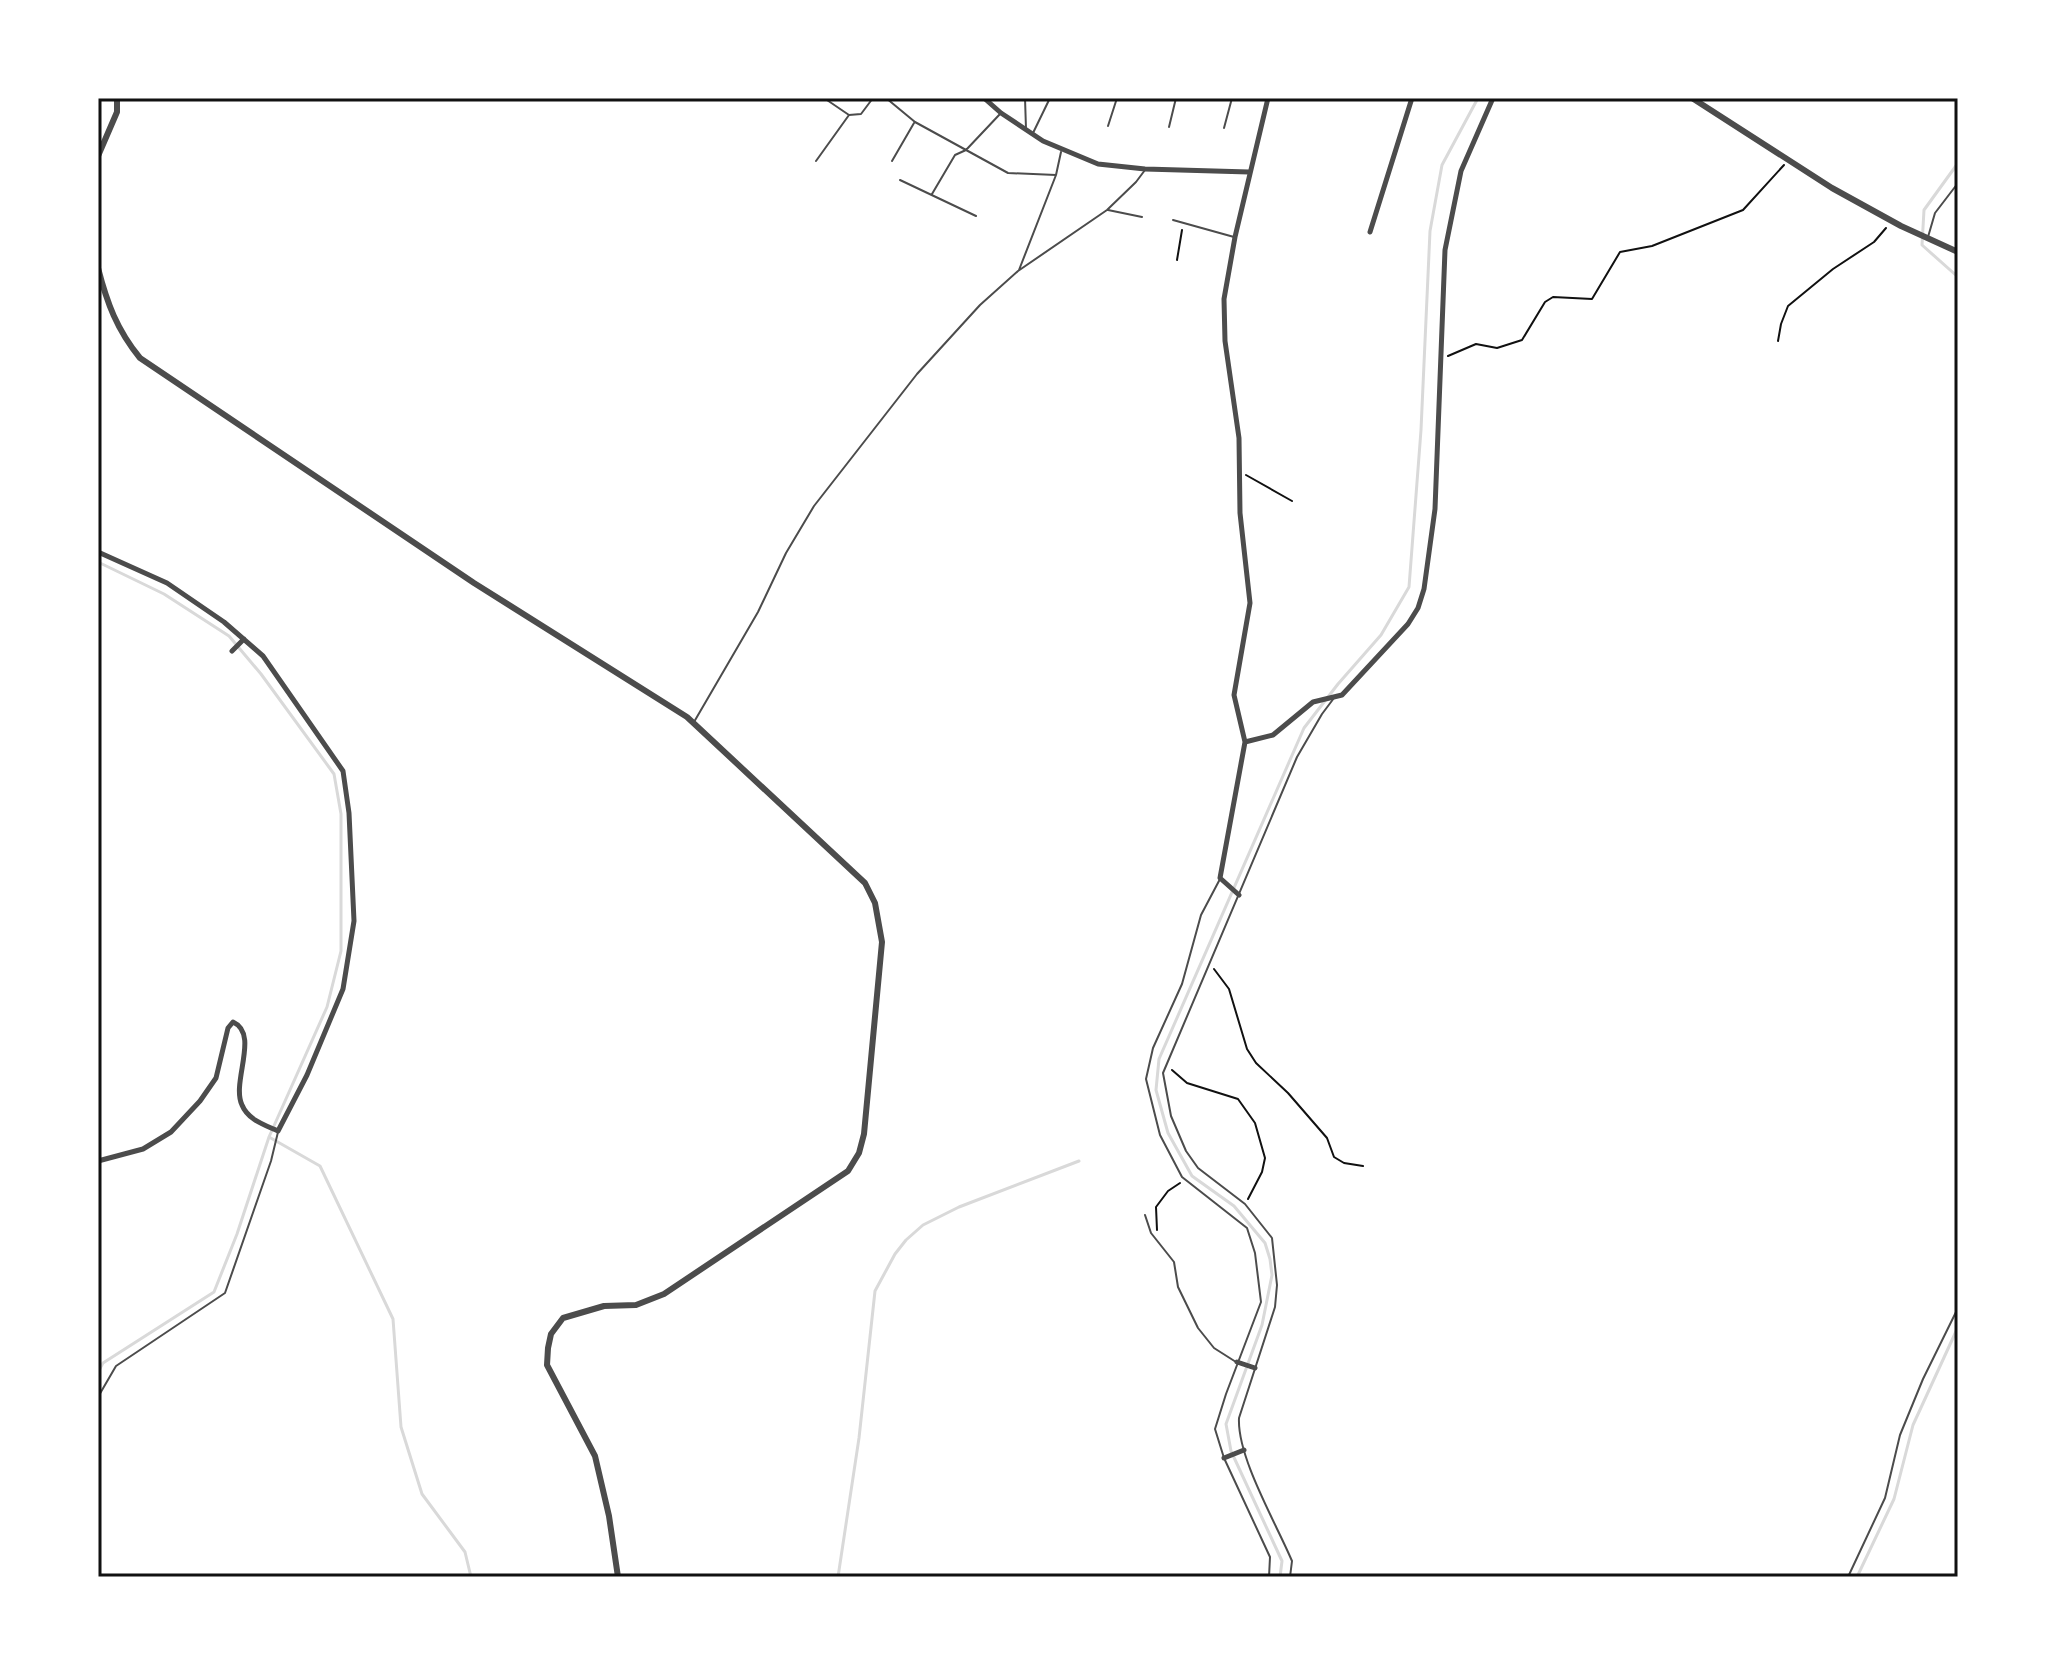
<svg xmlns="http://www.w3.org/2000/svg" width="2056" height="1675" font-family="Manrope,sans-serif">
<rect width="100%" height="100%" fill="#fff"/>
<g fill="none" stroke-linecap="round" stroke-linejoin="round">
<path stroke="#d9d9d9" stroke-width="3" d="M1958,163L1924,210L1922,245L1958,277
M98,562L164,594L229,636L261,674L334,774L341,814V951L327,1007L269,1137L237,1234L214,1292L103,1363L98,1372
M269,1137L320,1166L393,1319L401,1427L422,1494L465,1552L471,1577
M838,1577L859,1438L875,1291L895,1254L906,1240L923,1225L959,1207L1079,1161
M1280,1577L1282,1561L1231,1451L1226,1424L1262,1325L1272,1275L1270,1259L1265,1243L1234,1206L1192,1176L1168,1133L1156,1090L1159,1059L1304,728L1338,684L1381,635L1409,587L1421,430L1430,231L1442,165L1478,98
M1857,1577L1894,1499L1913,1425L1958,1327"/>
<path stroke="#111" stroke-width="2" d="M759,98H762
M1177,260L1182,230
M1778,341L1781,324L1788,306L1833,269L1874,242L1886,228
M1448,356L1476,344L1497,348L1522,340L1545,302L1553,297L1592,299L1620,252L1652,246L1743,210L1784,165
M1246,475L1292,501
M1214,969L1229,989L1247,1049L1256,1063L1288,1093L1327,1138L1334,1157L1344,1163L1363,1166
M1172,1070L1187,1083L1238,1099L1255,1123L1265,1158L1262,1172L1248,1199
M1157,1230L1156,1207L1168,1191L1180,1183"/>
<path stroke="#4c4c4c" stroke-width="2" d="M824,98L849,115
M886,98L915,122L1008,173L1056,175
M1025,98L1026,129
M1108,126L1117,98
M1169,127L1176,98
M1224,128L1232,98
M1033,133L1050,98
M816,161L849,115L861,114L873,98
M892,161L914,123
M900,180L976,216
M932,194L955,155L966,150L1000,114
M1108,210L1142,217
M1173,220L1234,237
M1928,237L1935,213L1958,183
M1019,270L1056,175L1061,152
M694,722L758,612L786,553L814,506L917,374L980,305L1018,271L1107,210L1136,182L1145,170
M1220,879L1201,915L1182,984L1153,1048L1146,1079L1160,1135L1182,1177L1247,1228L1255,1253L1261,1302L1226,1394L1215,1429L1224,1458L1270,1557L1269,1577
M1145,1215L1151,1233L1174,1262L1178,1287L1198,1328L1214,1348L1236,1362
M98,1397L116,1366L225,1293L271,1161L278,1132
M1290,1577L1292,1561C1276,1523 1237,1457 1239,1418L1275,1307L1277,1285L1272,1238L1245,1204L1198,1168L1186,1151L1171,1116L1163,1073L1297,757L1322,714L1334,698
M1848,1577L1885,1498L1900,1435L1923,1379L1958,1308"/>
<path stroke="#4c4c4c" stroke-width="5" d="M984,98L1001,113L1043,141L1098,164L1145,169L1249,172
M1370,232L1412,98
M98,552L167,583L224,622L263,656L343,771L349,813L354,921L343,989L307,1075L278,1131C265,1125 248,1120 242,1105C231,1082 260,1034 233,1022L228,1028L216,1078L200,1101L171,1132L143,1149L98,1161
M232,651L244,639
M1245,742L1273,735L1313,702L1342,695L1408,624L1418,608L1424,589L1435,509L1445,250L1461,171L1493,98
M1239,895L1220,878L1245,742L1234,695L1250,603L1240,513L1239,438L1225,341L1224,299L1235,237L1268,98
M1237,1362L1255,1368
M1224,1458L1244,1450"/>
<path stroke="#4c4c4c" stroke-width="6" d="M1692,98L1832,188L1901,226L1958,252
M98,156L117,112V98
M98,268C107,303 117,330 140,358L474,583L687,717L865,883L875,903L882,942L864,1134L859,1153L848,1171L664,1294L636,1305L604,1306L563,1318L551,1334L548,1348L547,1365L595,1456L609,1516L618,1577"/>
</g>
<rect width="2056" height="1675" fill="none" stroke="#ffffff" stroke-width="200"/>
<rect x="100" y="100" width="1856" height="1475" fill="none" stroke="#111" stroke-width="3"/>
</svg>
